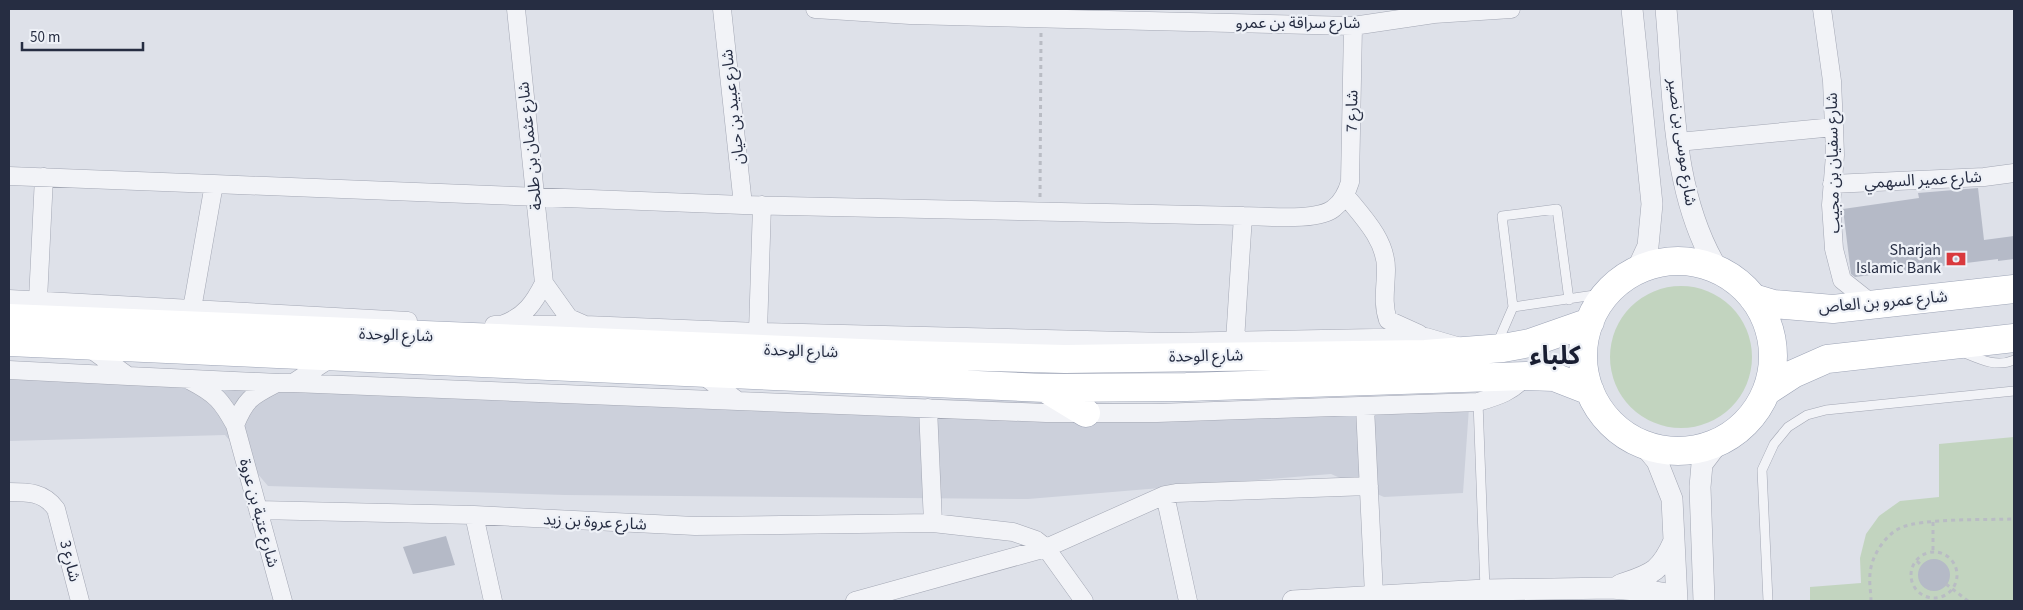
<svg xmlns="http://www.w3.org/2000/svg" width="2023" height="610" font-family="'Source Sans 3','Noto Sans Arabic',sans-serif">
<rect width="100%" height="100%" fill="#dee1e9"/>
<path fill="#ccd0db" d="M9,362L769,395L1151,404L1470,393L1463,493L1384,497L1331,474L1028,499L565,495L268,486L225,435L9,441Z"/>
<path fill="#c2d4bf" d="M1610 357a71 71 0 1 1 142 0a71 71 0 1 1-142 0Z
M2014,437V601H1810V587L1861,583L1860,558L1866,534L1879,516L1900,501L1939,497V444Z"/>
<path fill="#b5bac7" d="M1978,188L1984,240L2014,236V259L1998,261V259L1855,277L1851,274L1843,209L1919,198L1918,193Z
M446,536L455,565L413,574L403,547Z
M1918 575a16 16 0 1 1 32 0a16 16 0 1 1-32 0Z"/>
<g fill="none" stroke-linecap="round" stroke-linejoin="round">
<defs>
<path id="service" d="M1513,307L1608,293
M1497,344L1513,307L1502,216L1557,209L1569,300
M1962,352C1979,359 1996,368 2014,360
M1478,402L1485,589
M1768,601L1762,470L1774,444L1788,427L1807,415L1826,410L2014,391"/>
<path id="minor" d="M516,9L544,283L569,318L585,325
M722,9L743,205
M815,9L910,15L1353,26L1434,14L1511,9
M1822,9L1832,81L1834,127L1835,155L1831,205L1834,249L1842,280L1871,303
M1678,142L1834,127
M9,176L214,184L192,309
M214,184L743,205L1243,216C1264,216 1318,222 1334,208C1342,202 1347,192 1350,182L1353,26
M1832,184L1984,177L2014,173
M1345,195C1363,217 1386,240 1386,269C1386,287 1382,303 1388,320L1419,334
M9,299L408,321
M38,300L44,177
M504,324C525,316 534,303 544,283
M494,325H585L758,332L1167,342L1426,337L1457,346
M758,332L762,205
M1235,341L1243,216
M88,347L128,376L279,383H293L331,358
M9,370L128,376
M701,374L738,401L1046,413H1157L1478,402C1498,396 1512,392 1526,376
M191,381C216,394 222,401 235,425L283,601
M293,383L738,401
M1365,407L1374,595
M928,408L933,523
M235,425C246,398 252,396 277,383
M9,492C28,492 44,492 56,509L80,601
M258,510L474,515L695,526L933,523L1013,532L1036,540L1046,548L1084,601
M474,515L493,601
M855,601L1046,548L1165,495
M1188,601L1165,495L1176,493L1369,486"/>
<path id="tertiary" d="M1632,9L1652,204L1648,246L1637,270
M1666,9C1674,95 1671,194 1718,270
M1643,444L1657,461L1672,499L1677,601
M1620,585C1651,574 1660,573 1674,541
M1293,601L1485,590L1611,588L1650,591L1667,594L1673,601
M1704,601L1700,487L1702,464L1718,443"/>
<path id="primary" d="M1583 356a95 95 0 1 1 190 0a95 95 0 1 1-190 0Z
M1753,298L1773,304L1833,309L2014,289
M9,318L911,355L1065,359L1425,354L1503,348L1530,343L1590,322
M9,342L1045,388L1186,387L1526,376L1554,377L1590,391
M1045,388L1086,413
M1767,391L1793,374L1827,359L2014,338"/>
</defs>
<use href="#service" stroke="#a3a7b4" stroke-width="10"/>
<use href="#minor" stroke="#a3a7b4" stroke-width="19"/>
<use href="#tertiary" stroke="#a3a7b4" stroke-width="22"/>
<use href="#primary" stroke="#9da4b6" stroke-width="29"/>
<path stroke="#b9bcc4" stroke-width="3" stroke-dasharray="4 4" stroke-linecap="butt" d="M1040,197L1041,33
M1933,522V552
M1911 575a23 23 0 1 1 46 0a23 23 0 1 1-46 0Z
M1917,561L1921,565
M1946,584L1968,601
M1871,601C1871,593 1869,583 1870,574C1871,557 1884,536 1900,528C1922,518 1987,520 2014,519"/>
<use href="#service" stroke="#f2f3f7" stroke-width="9"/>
<use href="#minor" stroke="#f2f3f7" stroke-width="18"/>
<use href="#tertiary" stroke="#f2f3f7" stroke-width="21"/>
<use href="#primary" stroke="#fff" stroke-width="28"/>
</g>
<defs>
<symbol id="bank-bare" viewBox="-9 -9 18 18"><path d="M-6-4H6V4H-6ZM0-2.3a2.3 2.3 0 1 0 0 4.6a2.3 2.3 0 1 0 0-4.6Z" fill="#d9393d" stroke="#eef1f7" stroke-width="2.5" paint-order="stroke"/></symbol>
</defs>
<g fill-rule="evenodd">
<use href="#bank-bare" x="1942" y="245" width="28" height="28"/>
</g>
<g text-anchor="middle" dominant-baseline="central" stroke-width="4.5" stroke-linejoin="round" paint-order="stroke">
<g font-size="16" fill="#262d42" stroke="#eef1f7">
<text x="1298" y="23">شارع سراقة بن عمرو</text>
<text transform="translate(733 107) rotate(-96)">شارع عبيد بن حيان</text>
<text transform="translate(1352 111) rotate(-89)">شارع 7</text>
<text transform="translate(1682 142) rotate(82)">شارع موسى بن نصير</text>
<text transform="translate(530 146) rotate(-96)">شارع عثمان بن طلحة</text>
<text transform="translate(1833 163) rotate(-91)">شارع سفيان بن مجيب</text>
<text transform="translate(1923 180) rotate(-3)">شارع عمير السهمي</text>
<text transform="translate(1883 302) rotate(-5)">شارع عمرو بن العاص</text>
<text transform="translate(396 335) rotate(2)">شارع الوحدة</text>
<text transform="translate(801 351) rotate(2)">شارع الوحدة</text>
<text transform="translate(1206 356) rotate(-1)">شارع الوحدة</text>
<text transform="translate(259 513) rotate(75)">شارع عتبة بن عروة</text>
<text transform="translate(595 522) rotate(3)">شارع عروة بن زيد</text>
<text transform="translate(70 561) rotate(76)">شارع 3</text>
</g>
<g font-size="16" fill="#262d42" stroke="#eef1f7" text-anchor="end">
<text x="1941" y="250">Sharjah<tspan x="1941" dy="18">Islamic Bank</tspan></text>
</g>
<g font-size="26" font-weight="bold" fill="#191e32" stroke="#eef1f7">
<text x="1555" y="355">كلباء</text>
</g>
</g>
<rect width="2023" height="610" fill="none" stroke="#262d42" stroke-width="20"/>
<path d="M22 42v8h121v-8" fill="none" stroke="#262d42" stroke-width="2.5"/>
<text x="30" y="42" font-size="15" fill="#262d42" stroke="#eef1f7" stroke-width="4" paint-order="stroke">50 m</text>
</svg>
